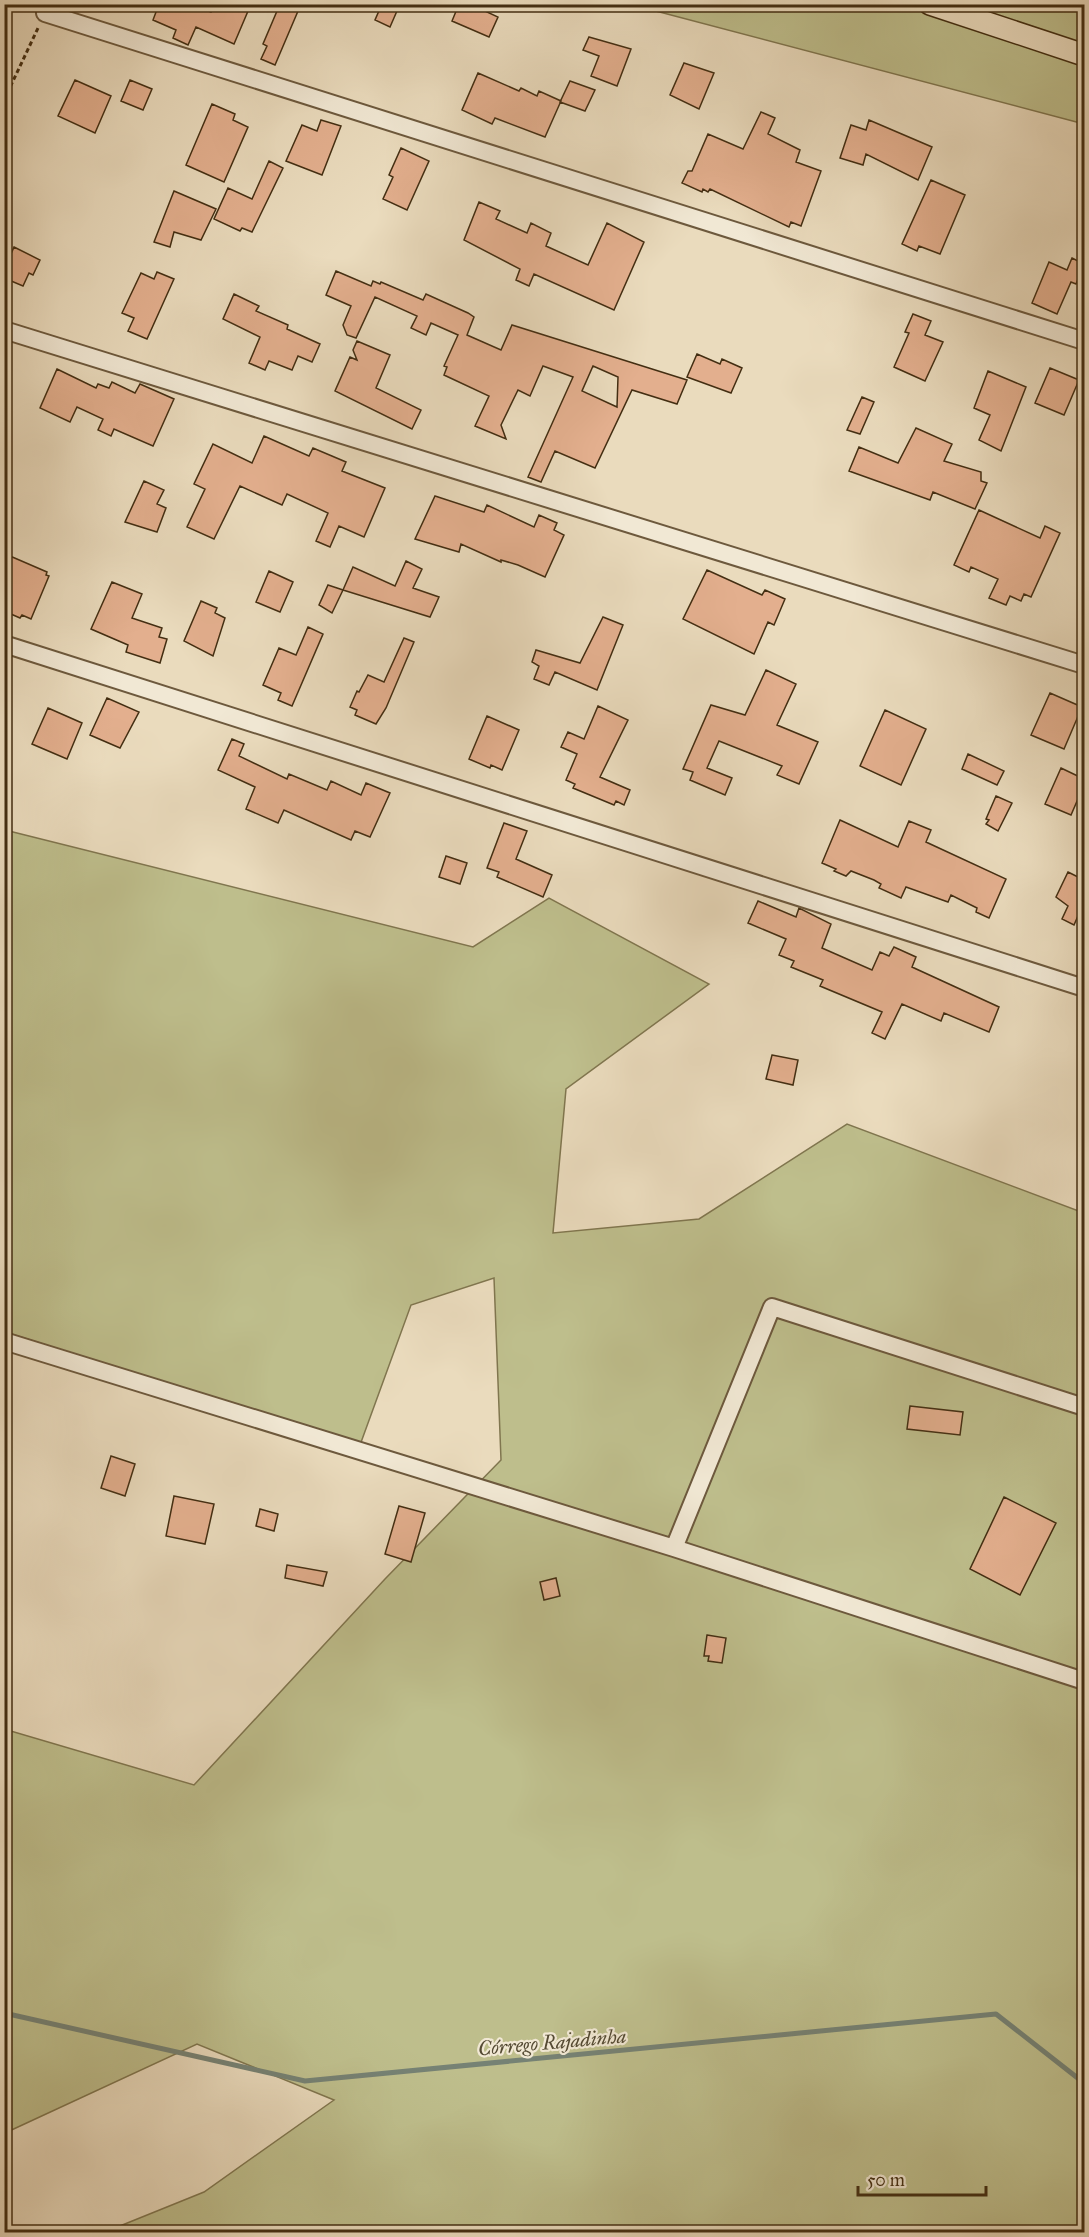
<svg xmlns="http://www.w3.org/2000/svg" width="1089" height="2237" font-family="'IM FELL Great Primer',serif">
<rect width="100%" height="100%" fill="#eadbbd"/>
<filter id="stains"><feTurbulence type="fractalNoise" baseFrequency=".00333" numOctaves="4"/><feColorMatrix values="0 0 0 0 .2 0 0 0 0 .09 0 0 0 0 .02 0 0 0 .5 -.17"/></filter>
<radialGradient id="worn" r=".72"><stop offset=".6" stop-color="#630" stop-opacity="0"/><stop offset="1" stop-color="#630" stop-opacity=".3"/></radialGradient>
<path fill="#bebe8c" stroke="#80764f" stroke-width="1.5" d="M633,5H1084V124Z
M5,830L473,947L549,898L709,984L566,1089L553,1233L699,1219L847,1124L1084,1213V2232H105L204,2192L334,2100L197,2044L5,2133L4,1729L194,1785L385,1579L501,1460L494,1278L411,1305L360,1445L5,1332Z"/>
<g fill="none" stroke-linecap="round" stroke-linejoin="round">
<path stroke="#768274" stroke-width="5" d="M4,2013L305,2081L996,2014L1084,2083"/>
</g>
<path fill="#e3af8e" stroke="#432e12" stroke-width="1.5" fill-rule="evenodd" d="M159,4H191L211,12L215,4H251L234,44L196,27L188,45L173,38L176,30L153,20Z
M280,4H301L275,65L261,59L267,46L263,44Z
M382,4H400L390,27L375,20Z
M459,4H470L498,17L489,37L452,21Z
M589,37L631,49L617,86L591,76L599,56L583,50Z
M684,63L714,73L699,109L670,95Z
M478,73L519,91L521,88L537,96L539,91L561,101L545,137L495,118L492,124L462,110Z
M75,80L111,96L95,133L58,116Z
M130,80L152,89L143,110L121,101Z
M570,81L595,90L585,111L560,102Z
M212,104L235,114L233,120L248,127L224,182L186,165Z
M761,112L775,118L768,134L800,150L796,162L821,171L801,226L791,222L789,227L710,189L708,192L703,189L702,192L682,183L688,171H692L708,134L743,149Z
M321,120L341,126L322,175L286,161L302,125L317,131Z
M869,120L932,147L918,180L866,154L863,165L840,158L851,125L866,130Z
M401,148L429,161L407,210L383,199L393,177L389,175Z
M269,161L283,168L252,232L242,228L240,231L214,219L228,188L252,199Z
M931,180L965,195L940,254L919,246L917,251L902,244Z
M174,191L216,209L201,240L174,232L170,247L154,242Z
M479,202L500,211L496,219L527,233L531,223L551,233L546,246L588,265L607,223L644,242L614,310L534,274L529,286L516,280L520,269L464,240Z
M14,247L40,260L33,275L29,273L23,286L4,278V270Z
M1072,258L1084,264L1076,284L1071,282L1057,314L1032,303L1049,262L1067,270Z
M336,271L371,286L373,281L380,284L381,282L423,300L426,294L468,313L474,317L467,335L501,350L512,325L687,380L677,404L632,390L595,468L555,451L541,482L528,477L573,377L543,366L530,396L518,390L501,425L506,439L475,426L489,396L444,375L447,367L444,366L458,335L431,323L426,335L411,328L417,316L375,297L356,338L347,335L343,325L351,306L326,295ZM593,366L618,377L617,407L582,391Z
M157,272L174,279L147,339L128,331L134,318L122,313L141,273L154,279Z
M234,294L259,306L256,311L288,325L287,329L320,344L312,362L298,356L292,370L269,361L265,370L249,363L260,337L223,319Z
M913,314L931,321L925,335L943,342L925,381L894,367L909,333L905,332Z
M357,341L390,355L376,388L421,410L412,429L335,391L350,357L357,360L353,350Z
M697,354L720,364L722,359L742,368L731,393L687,377Z
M1050,368L1079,380L1064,415L1035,403Z
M57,369L96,388L98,384L109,388L112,382L135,393L140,384L174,399L153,446L114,429L111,436L98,430L103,419L77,407L70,422L40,408Z
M988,371L1026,387L1001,451L979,440L990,415L974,408Z
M862,397L874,402L860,434L847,430Z
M916,428L952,444L944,461L981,472V481L987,483L975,509L933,492L930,500L849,471L859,447L898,463Z
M264,436L309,456L313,448L346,462L342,471L385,488L364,537L339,526L330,547L316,541L328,513L287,494L282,505L240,486L214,539L187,527L205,489L194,484L213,444L252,463Z
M144,481L164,490L157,504L166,508L157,532L125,522Z
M435,496L484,512L487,505L534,527L539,515L557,523L554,530L564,535L545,577L518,565L501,560V562L461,544L459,552L415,539Z
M979,510L1040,538L1045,526L1060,533L1031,597L1024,594L1021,601L1010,596L1006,605L989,598L998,579L971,567L969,572L954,565Z
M10,556L47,572L46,575L49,576L31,619L22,615L20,618L4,611V570Z
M406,561L422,569L413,588L439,597L430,617L343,590L353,567L395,586Z
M707,570L762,595L765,590L785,599L774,625L768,622L754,654L683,619Z
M269,571L293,582L280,612L256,602Z
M112,582L142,594L132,618L162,628L159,637L167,639L160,663L126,652L128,645L91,629Z
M328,585L343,590L332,613L319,605Z
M201,601L217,608L215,613L225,618L213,656L184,641Z
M603,617L623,625L597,690L555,672L549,685L534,679L539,666L532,662L536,650L580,663Z
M308,627L323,634L292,706L278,700L281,693L263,685L279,648L296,655Z
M404,638L414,642L386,708L376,724L355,715L357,710L350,707L357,691L359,692L368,675L384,682Z
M766,670L796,684L777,725L818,742L799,784L777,775L782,766L719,741L707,768L732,778L725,795L690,780L693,772L683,769L711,705L745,715Z
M1050,693L1082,707L1064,749L1031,735Z
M107,698L139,712L120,748L90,735Z
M598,706L628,720L600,777L630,790L624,805L616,801L614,805L573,788L575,784L566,780L577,754L561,747L568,732L584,739Z
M48,708L82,723L67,759L32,744Z
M885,710L926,729L901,785L860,766Z
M487,716L519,730L502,770L491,765L490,768L469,759Z
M232,739L244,744L239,756L287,779L289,774L327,790L331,781L361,795L366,783L390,793L370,837L355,831L351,840L284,810L278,823L246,809L255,787L218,770Z
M968,754L1004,771L997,785L962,769Z
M1061,768L1084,779V785L1071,815L1045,804Z
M996,796L1012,803L998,831L986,824L989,820L986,819Z
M840,820L898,847L909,821L931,830L926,842L1006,879L989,918L976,912L977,908L951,895L948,902L906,887L901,898L879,888L881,884L874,880L851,871L846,876L834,871L836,869L822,863Z
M504,823L527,831L516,859L552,875L543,897L497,877L499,872L487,868Z
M446,856L467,863L460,884L439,877Z
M1068,872L1084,880V902L1074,925L1062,919L1068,906L1056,897Z
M758,901L796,917L799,908L831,924L822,948L872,970L880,952L889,956L894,947L916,957L912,967L999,1007L989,1032L944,1013L941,1021L902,1004L885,1039L872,1033L882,1012L820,986L823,980L791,967L794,961L779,955L786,939L748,923Z
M772,1055L798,1060L793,1085L766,1079Z
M910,1406L963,1412L960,1435L907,1429Z
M111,1456L135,1464L125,1496L101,1488Z
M174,1496L214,1504L205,1544L166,1536Z
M1004,1497L1056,1523L1020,1595L970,1569Z
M399,1506L425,1513L411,1562L385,1554Z
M260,1509L278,1514L274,1531L256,1526Z
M287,1565L327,1572L323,1586L285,1578Z
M556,1578L560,1596L544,1600L540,1582Z
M707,1635L726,1638L722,1663L708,1661L709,1656H704Z"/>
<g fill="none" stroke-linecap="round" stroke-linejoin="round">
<defs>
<path id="minor" d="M45,13L1084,341
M4,330L1084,665
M4,644L1084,988
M4,1341L674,1548L1084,1681
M674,1548L772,1307L1084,1407"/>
<path id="major" d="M930,4L1084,55"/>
</defs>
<use href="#minor" stroke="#6d593d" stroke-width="20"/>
<use href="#major" stroke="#432e12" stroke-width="24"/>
<path stroke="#432e12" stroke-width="3" stroke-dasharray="4.5 3" stroke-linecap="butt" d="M4,100L39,26"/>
<use href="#minor" stroke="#f1e8d4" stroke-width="16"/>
<use href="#major" stroke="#eadbbd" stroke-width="21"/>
</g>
<g text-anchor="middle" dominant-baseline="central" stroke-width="4.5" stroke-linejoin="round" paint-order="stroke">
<g font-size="20" font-style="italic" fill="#544a33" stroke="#f1e8d4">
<text transform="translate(552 2042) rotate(-5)">Córrego Rajadinha</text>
</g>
</g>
<rect width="1089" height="2237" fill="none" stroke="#eadbbd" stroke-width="24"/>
<rect x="6" y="6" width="1077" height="2225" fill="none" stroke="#432e12" stroke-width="3"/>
<rect x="12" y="12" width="1065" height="2213" fill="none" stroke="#432e12" stroke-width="1.5"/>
<path d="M858 2186v9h128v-9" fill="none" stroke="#432e12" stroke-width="3"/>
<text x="867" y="2186" font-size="18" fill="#432e12" stroke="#f1e8d4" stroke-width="4.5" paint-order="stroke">50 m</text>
<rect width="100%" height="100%" filter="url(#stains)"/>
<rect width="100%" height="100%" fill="url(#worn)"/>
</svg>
